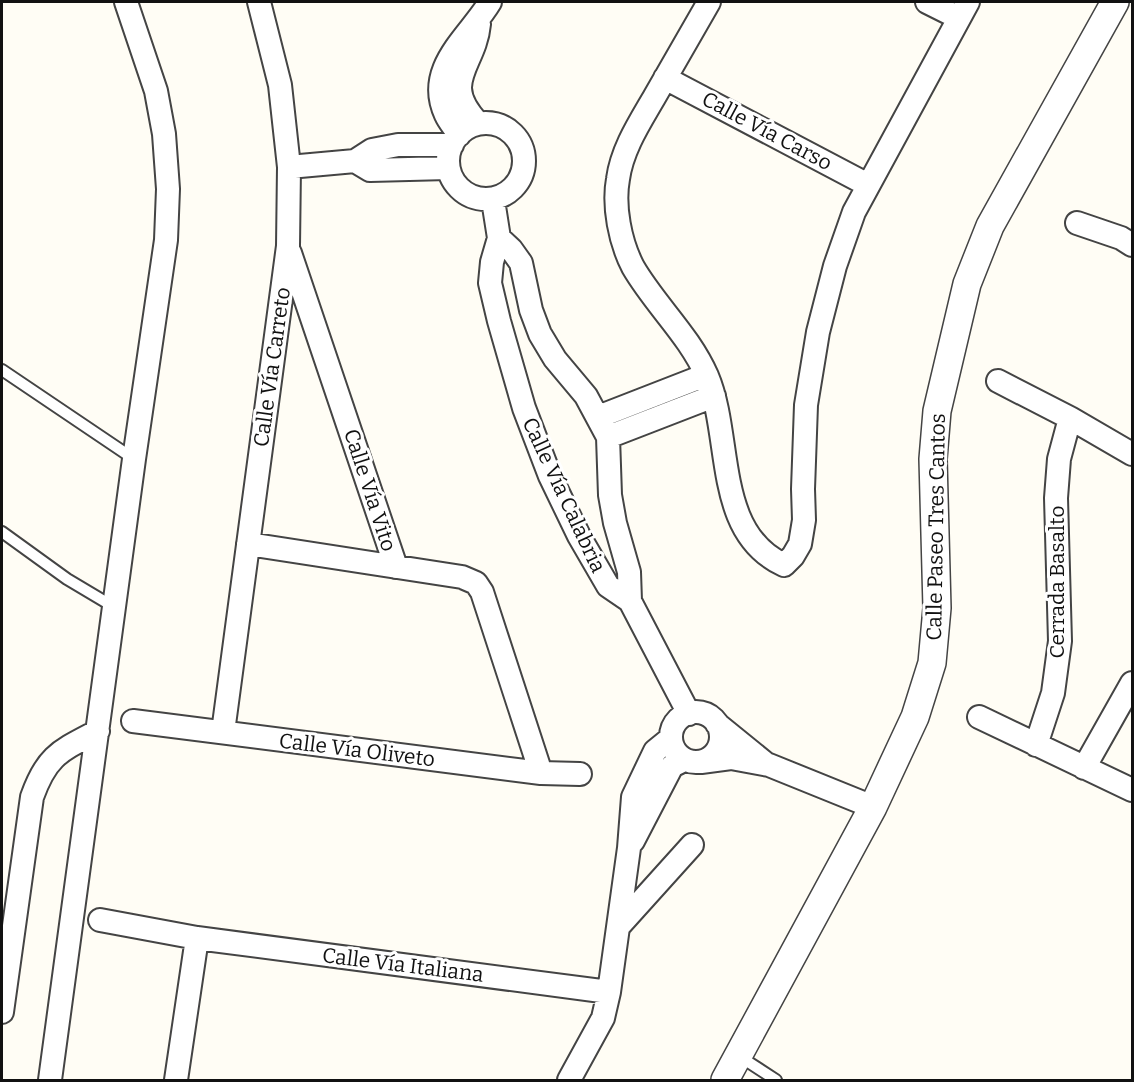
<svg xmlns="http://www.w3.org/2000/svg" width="1134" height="1082" font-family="Bitter,serif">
<rect width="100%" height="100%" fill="#fffdf5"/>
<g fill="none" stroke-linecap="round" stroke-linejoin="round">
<defs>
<path id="service" d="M2,370L134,459
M2,532L67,579L114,607
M739,1056L776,1080"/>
<path id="minor" d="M709,2C691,33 673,65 655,96C640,122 622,149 618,179C613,206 620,242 633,267C655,305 689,335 707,376C733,437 713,532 784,565L793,556L800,544L804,520L803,489L806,405L818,332L835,266L854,212L968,2
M927,2L959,18
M665,78L868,185
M448 161a38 38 0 1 1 76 0a38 38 0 1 1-76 0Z
M478,123C439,81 475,67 479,24
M459,135C455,128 449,122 446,115C424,68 469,37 490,2
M355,161L370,170L448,168
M289,167L355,161L372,150L398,145H452
M493,200L499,238L492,262L490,283L499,321L524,408L550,476L579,536L608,586L630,601L689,714
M1077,223L1121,238L1132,245
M499,238L511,249L521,263L531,310L540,334L555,359L586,396L608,437L610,495L615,523L629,572L630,601
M290,253L396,567
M998,381L1070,418L1132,454
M598,417L706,375
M608,437L714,396
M248,544L462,577L476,583L482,592L541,773
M671 737a25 25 0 1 1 50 0a25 25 0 1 1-50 0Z
M979,717L1132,790
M133,721L541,773L580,774
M717,724L765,763
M223,732L288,246L289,167L280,85L259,2
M1036,745L1053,693L1060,641L1056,498L1059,459L1070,418
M701,762L731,758L769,765L873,807
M1084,768L1132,683
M633,841L672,766L684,760
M100,920L197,938L609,992
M619,926L692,845
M2,1012L32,797C47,755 60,751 98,731
M50,1080L134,459L166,240L168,189L164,134L156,91L126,2
M176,1080L197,938
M569,1080L603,1018L609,992L629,848L633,797L655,751L671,738"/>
<path id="tertiary" d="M725,1080L873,807L915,717L932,663L937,608L933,459L937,411L967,284L990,226L1115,2"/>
</defs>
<use href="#service" stroke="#444" stroke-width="14"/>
<use href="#minor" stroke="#444" stroke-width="26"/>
<use href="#tertiary" stroke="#444" stroke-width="30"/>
<use href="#service" stroke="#fff" stroke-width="10"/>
<use href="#minor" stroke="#fff" stroke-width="22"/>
<use href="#tertiary" stroke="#fff" stroke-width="27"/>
</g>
<g text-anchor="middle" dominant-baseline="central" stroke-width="6" stroke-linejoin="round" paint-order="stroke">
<g font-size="21" fill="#111" stroke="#fff">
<text transform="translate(767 131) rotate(28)">Calle Vía Carso</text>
<text transform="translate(272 367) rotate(-82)">Calle Vía Carreto</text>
<text transform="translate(370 490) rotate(72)">Calle Vía Vito</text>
<text transform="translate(564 495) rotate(65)">Calle Vía Calabria</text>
<text transform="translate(936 527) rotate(-89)">Calle Paseo Tres Cantos</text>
<text transform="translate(1057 582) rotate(-90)">Cerrada Basalto</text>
<text transform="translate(357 750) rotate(7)">Calle Vía Oliveto</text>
<text transform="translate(403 965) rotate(7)">Calle Vía Italiana</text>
</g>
</g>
<rect width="1134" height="1082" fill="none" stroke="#111111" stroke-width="6"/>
</svg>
